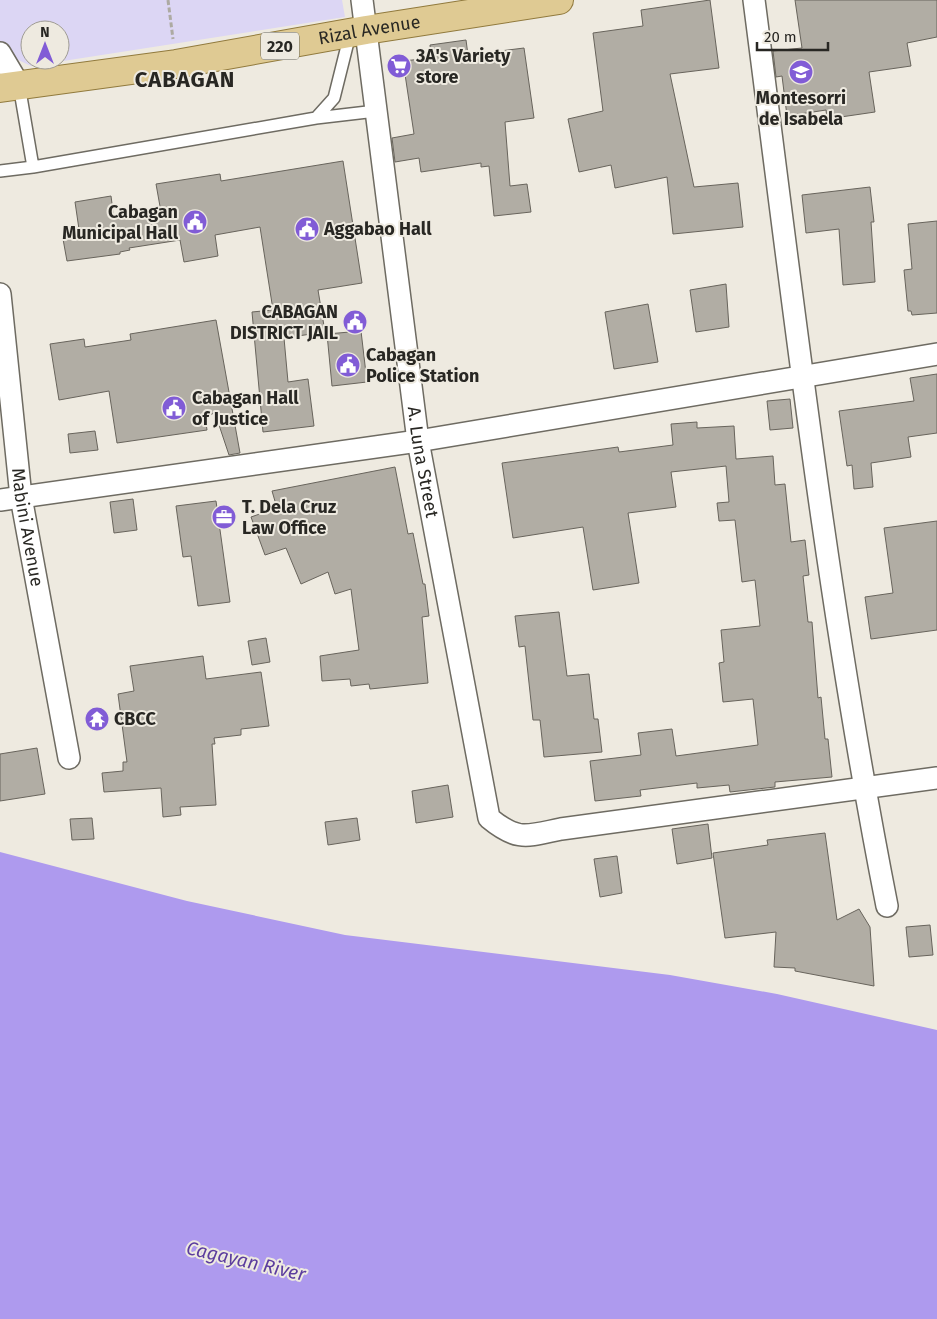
<svg xmlns="http://www.w3.org/2000/svg" width="937" height="1319" font-family="'Fira Sans',sans-serif">
<rect width="100%" height="100%" fill="#eeeae0"/>
<path fill="#dcd6f4" fill-rule="evenodd" d="M0,0H342L345,17L31,66L10,56L0,45ZM30,30H60V60H30Z"/>
<path fill="#ae9aee" d="M0,852L187,901L345,935L670,975L777,994L937,1030V1319H0Z"/>
<path fill="#b1ada4" stroke="#68645c" d="M710,0L719,68L670,74L694,187L738,183L743,227L673,234L667,177L615,188L611,165L579,172L568,119L603,111L593,33L643,26L641,10Z
M795,0H937V37L907,43L911,66L869,72L875,112L827,119L826,110L787,116L782,76L776,77L773,51L802,48Z
M466,40L468,55L524,48L534,118L505,122L510,186L527,184L531,212L494,216L489,166L481,167V163L421,172L419,158L395,162L392,138L414,134L403,61L431,58L430,45Z
M343,161L362,283L318,290L325,332L284,338L288,382L308,379L314,426L263,432L252,312L273,310L260,227L215,235L218,256L184,262L180,240L129,248L130,250L120,252V254L67,261L63,239L80,236L75,202L111,196L114,219L161,212L156,184L220,174L221,181Z
M870,187L874,222H871L875,282L843,285L839,229L806,233L802,195Z
M937,221V313L912,315L911,311H908L904,270L912,269L908,224Z
M726,284L729,327L696,332L690,290Z
M648,304L658,362L614,369L605,312Z
M216,320L240,453L229,455L215,413L205,416L207,430L117,443L109,391L59,400L50,344L84,339L85,347L131,340L130,334Z
M361,331L367,382L332,386L327,334Z
M937,374V433L908,437L911,457L871,463L873,487L854,489L852,465L847,466L839,411L914,401L910,378Z
M790,399L793,428L770,430L767,401Z
M697,422V428L734,426L736,459L773,456L775,485L785,484L791,542L805,540L809,575L803,576L808,622H812L818,698L821,697L825,739H828L832,777L775,782V787L730,792L729,785L697,788V783L640,790L641,796L595,801L590,761L641,755L638,733L672,729L676,756L758,745L753,699L723,702L719,663L724,662L721,630L760,626L755,580L742,582L735,520L719,521L717,503L729,502L726,466L671,472L676,507L628,513L639,583L593,590L583,527L513,538L502,463L618,447L619,452L673,445L671,424Z
M95,431L98,450L70,453L68,434Z
M395,467L408,534L413,533L423,584H425L429,616L422,617L428,683L370,689L369,684L351,686L350,679L322,681L320,656L359,650L351,589L335,594L328,572L301,584L286,548L265,555L251,517L277,508L272,491Z
M133,499L137,530L114,533L110,502Z
M216,501L230,602L198,606L191,556L183,557L176,506Z
M937,521V630L871,639L865,597L893,593L884,528Z
M559,612L567,676L589,674L594,719H598L602,752L544,757L540,720H533L525,646L519,647L515,616Z
M266,638L270,662L252,665L248,641Z
M203,656L206,679L261,672L269,726L241,729V735L214,738L215,744H212L216,805L180,807L181,815L163,817L161,788L104,792L102,773L123,771V762H127L118,694L134,691L130,666Z
M37,748L45,794L0,801V754Z
M448,785L453,817L416,823L412,791Z
M92,818L94,839L72,840L70,819Z
M357,818L360,840L328,845L325,822Z
M708,824L712,858L677,864L672,829Z
M825,833L837,920L859,909L870,927L874,986L795,971V968L774,967L776,932L725,938L713,853L768,845L767,840Z
M617,856L622,893L600,897L594,859Z
M930,925L933,955L909,957L906,927Z"/>
<g fill="none" stroke-linecap="round" stroke-linejoin="round">
<defs>
<path id="service" d="M19,85L33,167
M316,118L334,98L350,34
M0,171L33,167L316,118L376,111"/>
<g id="minor">
<path id="s1" d="M362,0L418,441L489,818C518,842 527,836 561,829L937,778"/>
<path d="M754,0C793,302 828,607 887,906"/>
<path d="M0,53L19,85"/>
<path id="s2" d="M0,294L21,497L69,758"/>
<path d="M0,500L418,441L937,354"/>
</g>
<g id="primary">
<path id="s3" d="M0,88L176,64L366,30L559,0"/>
</g>
</defs>
<use href="#service" stroke="#6e6b62" stroke-width="14"/>
<use href="#minor" stroke="#6e6b62" stroke-width="24"/>
<use href="#primary" stroke="#917a3d" stroke-width="30"/>
<path stroke="#adaaa2" stroke-width="3" stroke-dasharray="5 2.5" stroke-linecap="butt" d="M168,0L173,39"/>
<use href="#service" stroke="#fff" stroke-width="11"/>
<use href="#minor" stroke="#fff" stroke-width="21"/>
<use href="#primary" stroke="#dfca93" stroke-width="28"/>
</g>
<defs>
<symbol id="supermarket-disc" viewBox="-11 -11 22 22"><circle r="9.5" fill="#815cd6" stroke="#eeeae0"/><path d="M-6-5.5h2.5l.6 2H6L4.5 2H-2.5L-4.4-4H-6ZM-1.5 3.2a1.3 1.3 0 1 0 .1 0ZM3 3.2a1.3 1.3 0 1 0 .1 0Z" fill="#fff"/></symbol>
<symbol id="school-disc" viewBox="-11 -11 22 22"><circle r="9.5" fill="#815cd6" stroke="#eeeae0"/><path d="M0-5L7-2L0 1L-7-2ZM-4 1L0 2.5L4 1V4Q0 6-4 4Z" fill="#fff"/></symbol>
<symbol id="civic-disc" viewBox="-11 -11 22 22"><circle r="9.5" fill="#815cd6" stroke="#eeeae0"/><path d="M-.6-6.5H3V-4.5H.6V-3L4-1V1h2V6H-6V1h2V-1L-.6-3ZM-1.2 2.5V6h2.4V2.5Z" fill="#fff"/></symbol>
<symbol id="office-disc" viewBox="-11 -11 22 22"><circle r="9.5" fill="#815cd6" stroke="#eeeae0"/><path d="M-6-3h4V-5.5h4V-3h4V5H-6ZM-1-4.5V-3h2v-1.5ZM-6 0V1H6V0Z" fill="#fff"/></symbol>
<symbol id="temple-disc" viewBox="-11 -11 22 22"><circle r="9.5" fill="#815cd6" stroke="#eeeae0"/><path d="M0-6L5-2H3V0L6.5 2.5H4V6H1.5V3h-3V6H-4V2.5H-6.5L-3 0V-2H-5Z" fill="#fff"/></symbol>
</defs>
<g fill-rule="evenodd">
<use href="#supermarket-disc" x="385" y="52" width="28" height="28"/>
<use href="#school-disc" x="787" y="58" width="28" height="28"/>
<use href="#civic-disc" x="181" y="208" width="28" height="28"/>
<use href="#civic-disc" x="293" y="215" width="28" height="28"/>
<use href="#civic-disc" x="341" y="308" width="28" height="28"/>
<use href="#civic-disc" x="334" y="351" width="28" height="28"/>
<use href="#civic-disc" x="160" y="394" width="28" height="28"/>
<use href="#office-disc" x="210" y="503" width="28" height="28"/>
<use href="#temple-disc" x="83" y="705" width="28" height="28"/>
</g>
<g text-anchor="middle" dominant-baseline="central" stroke-width="4" stroke-linejoin="round" paint-order="stroke">
<rect fill="#eeeae0" stroke="#63625c" stroke-width="1" x="261" y="32.5" width="38" height="27" rx="4"/>
<g font-size="16" font-weight="bold" fill="#282723">
<text x="280" y="46">220</text>
</g>
<g font-size="18" fill="#282723" stroke="#eeeae0">
<text stroke="none"><textPath href="#s3" startOffset="374">Rizal Avenue</textPath></text>
<text stroke="none"><textPath href="#s1" startOffset="466">A. Luna Street</textPath></text>
<text stroke="none"><textPath href="#s2" startOffset="235">Mabini Avenue</textPath></text>
</g>
<g font-size="18" font-weight="bold" fill="#282723" stroke="#eeeae0" text-anchor="start">
<text x="416" y="56">3A's Variety<tspan x="416" dy="21">store</tspan></text>
<text x="801" y="98" text-anchor="middle">Montesorri<tspan x="801" dy="21">de Isabela</tspan></text>
<text x="178" y="212" text-anchor="end">Cabagan<tspan x="178" dy="21">Municipal Hall</tspan></text>
<text x="324" y="229">Aggabao Hall</text>
<text x="338" y="312" text-anchor="end">CABAGAN<tspan x="338" dy="21">DISTRICT JAIL</tspan></text>
<text x="366" y="355">Cabagan<tspan x="366" dy="21">Police Station</tspan></text>
<text x="192" y="398">Cabagan Hall<tspan x="192" dy="21">of Justice</tspan></text>
<text x="242" y="507">T. Dela Cruz<tspan x="242" dy="21">Law Office</tspan></text>
<text x="114" y="719">CBCC</text>
</g>
<g font-size="19" font-style="italic" fill="#5c3d9e" stroke="#eeeae0">
<text transform="translate(246 1261) rotate(13)">Cagayan River</text>
</g>
<g font-size="22" font-weight="bold" letter-spacing="1" fill="#282723" stroke="#eeeae0">
<text x="185" y="79">CABAGAN</text>
</g>
</g>
<g transform="translate(45 45)"><circle r="24" fill="#eeeae0" stroke="#9f9c94"/>
<path d="M0-4L9 19L0 12L-9 19Z" fill="#815cd6"/>
<text y="-8" font-size="14" font-weight="bold" text-anchor="middle" fill="#282723">N</text>
</g>
<path d="M757 42v8h71v-8" fill="none" stroke="#282723" stroke-width="2.5"/>
<text x="764" y="42" font-size="15" fill="#282723" stroke="#eeeae0" stroke-width="4" paint-order="stroke">20 m</text>
</svg>
